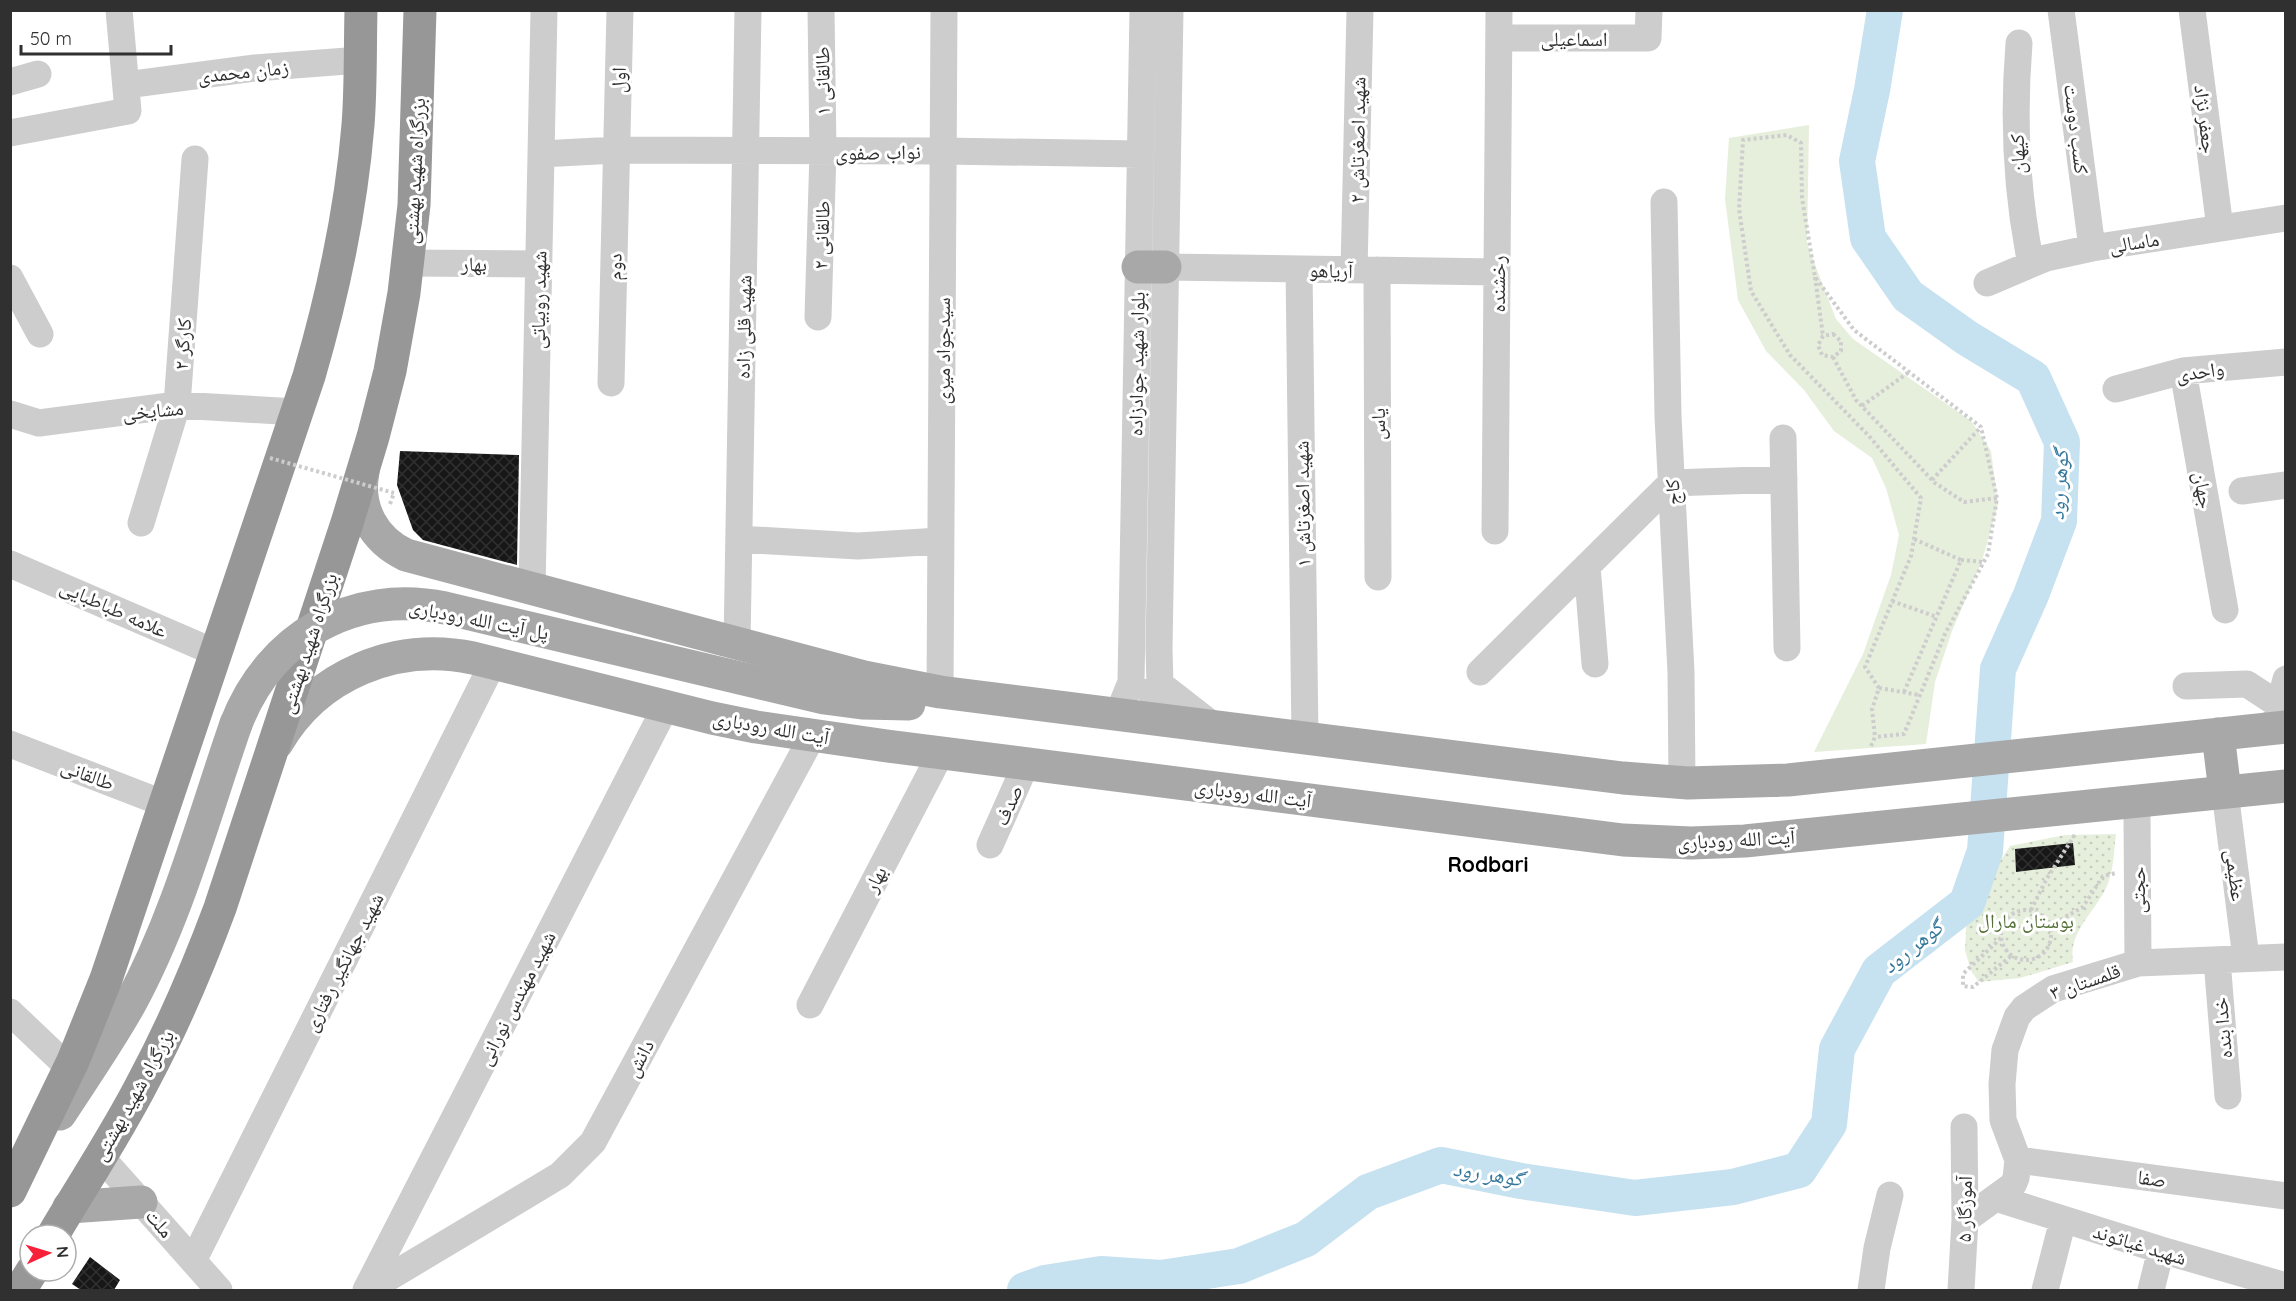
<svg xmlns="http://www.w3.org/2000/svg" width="2296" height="1301" font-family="Quicksand,'Noto Naskh Arabic',sans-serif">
<defs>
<pattern id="grass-dots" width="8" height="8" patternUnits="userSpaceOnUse" patternTransform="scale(1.5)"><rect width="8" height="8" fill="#e6eedc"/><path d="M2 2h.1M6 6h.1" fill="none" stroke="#c6ccbd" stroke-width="1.8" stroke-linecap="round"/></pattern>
<pattern id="building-cross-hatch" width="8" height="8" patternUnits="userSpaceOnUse" patternTransform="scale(1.5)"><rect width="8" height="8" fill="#171717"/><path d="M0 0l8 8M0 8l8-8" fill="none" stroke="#303030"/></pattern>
</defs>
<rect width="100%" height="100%" fill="#fff"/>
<path fill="url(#grass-dots)" d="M2116,834C2114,848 2114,864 2110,877C2103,907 2067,928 2073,962L2020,978L1979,982L1971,971L1965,950L1967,912L2010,846L2065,835Z"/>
<path fill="#e6eedc" d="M1809,125L1807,244L1836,319L1853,339L1971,421L1991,451L1998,504L1982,561L1952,631L1935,682L1926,744L1814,752L1863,654L1891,575L1899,535L1886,488L1872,458L1834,431L1804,390L1766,351L1738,300L1725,199L1729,138Z"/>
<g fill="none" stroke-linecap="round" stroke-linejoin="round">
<path stroke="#c6e1f0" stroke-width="36" d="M1025,1290L1045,1283L1101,1274L1161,1278L1239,1266L1306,1239L1368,1192L1441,1165L1521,1181L1635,1198L1733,1187L1799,1170L1829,1124L1837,1049L1879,971L1967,903L1985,851L1998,669L2031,595L2059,521L2062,442L2033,378L1967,338L1908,296L1868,238L1857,161L1872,90L1885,10"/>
</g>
<path fill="url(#building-cross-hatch)" d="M400,451L519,455L517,565L423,540L413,530L397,485Z
M2073,843L2075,865L2016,872L2015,849Z
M90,1257L120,1280L114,1290H81L72,1284Z"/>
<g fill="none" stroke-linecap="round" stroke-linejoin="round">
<path stroke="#cdcdcd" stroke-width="4" stroke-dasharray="3 3" stroke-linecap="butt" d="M1815,277L1823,336
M1833,334L1841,341V351L1833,357L1822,355L1818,345L1823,336Z
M1833,357L1856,400L1935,483L1964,502L1997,498
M1862,406L1909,372
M1932,480L1980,428
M390,504L394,493
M1961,560L1983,562
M1892,601L1937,617
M1879,688L1919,695
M1904,692L1961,560L1914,539
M1871,746L1875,737L1872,709L1879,688L1865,667L1911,556L1921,498L1869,436L1790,355L1751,291L1739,209L1743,140L1787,135L1801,143L1802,198L1815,277L1854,330L1981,427L1997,498L1988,554L1945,634L1904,734L1875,737
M2001 935a25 25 0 1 1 50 0a25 25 0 1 1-50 0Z
M2031,910L2046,880L2076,833
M2050,926L2083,907L2103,876L2116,873
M2001,938L1963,974V986L1973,987L2011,956"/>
<path stroke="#cdcdcd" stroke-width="27" d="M2061,10L2092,248
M2192,10L2220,228
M1499,38H1648L1649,10
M2019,43C2013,118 2016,191 2031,264
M10,82L38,74
M126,85L255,68L360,60
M10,133L128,111L119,10
M541,154L616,150L943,151L1140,154
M1664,202L1668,416L1681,672L1682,782
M408,263L539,264
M1165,267L1497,272
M1299,269L1305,738
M1354,270L1360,10
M1377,270L1378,577
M10,278L40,334
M1987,283L2046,258L2092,248L2286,218
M818,317L823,152L821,10
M2183,371L2225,610
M611,383L620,10
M2116,389L2183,371L2286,362
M10,414L39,423L177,405L297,412
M1783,438L1787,648
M2242,491L2286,485
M141,523L177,405L195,159
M1495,531L1499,10
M739,539L858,546L940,541
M10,564L216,653
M1587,566L1595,664
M532,589L544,10
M737,643L748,10
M1480,672L1671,483L1784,479
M2186,686L2247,684L2279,705
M940,692L944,10
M1150,692L1161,685L1215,727
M1118,714L1131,682L1143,10
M1161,720L1159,649L1170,10
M2275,722L2286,679
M10,744L165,804
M2225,792L2246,958
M2137,816L2138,963
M990,845L1026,764
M2217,960L2228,1096
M810,1005L941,753
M10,1012L69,1068
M100,1156L219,1290
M2018,1160L2286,1196
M1996,1198L2161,1250L2286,1286
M1965,1220L2013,1185L2016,1178L2018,1160L2003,1120L2002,1084L2005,1050L2017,1017L2024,1008L2053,989L2138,963L2286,957
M193,1261L493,663
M366,1290L666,706
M368,1290L560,1175L593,1142L813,735
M1871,1290L1877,1248L1890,1195
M1961,1290L1965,1220L1964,1127
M2045,1290L2063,1220
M2151,1290L2161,1250"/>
<path stroke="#a8a8a8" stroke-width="33" d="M1138,267H1165
M363,472C356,508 374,540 406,555L864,677L940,692L1623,778L1688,783L1788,780L2286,727
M2218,734L2225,792
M277,743C317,674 396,642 473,658L712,718L756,727L887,746L1623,840L1691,843L1745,841L2286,786
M60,1114C84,1077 110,1040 131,1002C178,915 204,816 236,724
M69,1207L141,1202"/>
<path stroke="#979797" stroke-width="33" d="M10,1191L73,1061L106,979L309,376C333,294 351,210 358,125C361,87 360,48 361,10
M53,1235C83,1184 117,1133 144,1080C174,1024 198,967 220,908L347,523L373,437L390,371L404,293L414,205L420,10
M20,1290L32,1271"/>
<path stroke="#cdcdcd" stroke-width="4" stroke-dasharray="3 3" stroke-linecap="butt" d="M270,458L394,493"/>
<path stroke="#a8a8a8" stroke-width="33" d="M236,724C270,636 353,589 445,608L824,698L862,703L909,704"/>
</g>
<g text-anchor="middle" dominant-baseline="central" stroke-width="6" stroke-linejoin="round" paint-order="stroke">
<g font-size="20" fill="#303030" stroke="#fff">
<text x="1574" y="38">اسماعیلی</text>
<text transform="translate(243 71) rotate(-6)">زمان محمدی</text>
<text transform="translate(618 80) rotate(-89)">اول</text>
<text transform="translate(822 81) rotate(-91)">طالقانی ۱</text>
<text transform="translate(2206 119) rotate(83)">جعفر نژاد</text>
<text transform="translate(2077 129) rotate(83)">کسب دوست</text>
<text transform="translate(1357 140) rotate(-89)">شهید اصغرتاش ۲</text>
<text transform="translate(878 152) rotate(-1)">نواب صفوی</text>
<text transform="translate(2017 154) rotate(-92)">کیهان</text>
<text transform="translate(414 171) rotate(-87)">بزرگراه شهید بهشتی</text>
<text transform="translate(821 235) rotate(-88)">طالقانی ۲</text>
<text transform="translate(2134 242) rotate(-9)">ماسالی</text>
<text x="474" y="263">بهار</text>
<text transform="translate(614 267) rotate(-89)">دوم</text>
<text transform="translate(1331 270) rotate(1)">آریاهو</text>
<text transform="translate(1497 284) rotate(-90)">رخشنده</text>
<text transform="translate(538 300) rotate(-89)">شهید روبیاتی</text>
<text transform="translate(743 327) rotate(-89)">شهید قلی زاده</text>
<text transform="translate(182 344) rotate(-86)">کارگر ۲</text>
<text transform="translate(942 351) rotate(-90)">سیدجواد میری</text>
<text transform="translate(1136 364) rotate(-89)">بلوار شهید جوادزاده</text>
<text transform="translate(2200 371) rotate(-8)">واحدی</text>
<text transform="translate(153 410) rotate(-5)">مشایخی</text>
<text transform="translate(1377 424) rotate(-90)">یاس</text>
<text transform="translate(2204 490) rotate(80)">جهان</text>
<text transform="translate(1672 492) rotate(-93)">کاج</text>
<text transform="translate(1302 504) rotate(-91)">شهید اصغرتاش ۱</text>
<text transform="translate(114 608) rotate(24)">علامه طباطبایی</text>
<text transform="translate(479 619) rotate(11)">پل آیت الله رودباری</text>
<text transform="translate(308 643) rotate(-72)">بزرگراه شهید بهشتی</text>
<text transform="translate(771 727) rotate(10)">آیت الله رودباری</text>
<text transform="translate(88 774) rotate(21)">طالقانی</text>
<text transform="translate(1253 793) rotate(7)">آیت الله رودباری</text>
<text transform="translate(1008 805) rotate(-66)">صدف</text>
<text transform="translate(1736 839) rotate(-3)">آیت الله رودباری</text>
<text transform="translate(2236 875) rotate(83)">عظیمی</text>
<text transform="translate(875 879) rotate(-63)">بهار</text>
<text transform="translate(2137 890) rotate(-90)">حجتی</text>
<text transform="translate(343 962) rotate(-63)">شهید جهانگیر رفتاری</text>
<text transform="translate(2085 981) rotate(-19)">قلمستان ۳</text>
<text transform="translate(516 998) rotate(-63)">شهید مهندس نورانی</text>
<text transform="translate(2222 1028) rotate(-95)">خدا بنده</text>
<text transform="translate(639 1058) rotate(-62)">دانش</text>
<text transform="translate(133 1095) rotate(-61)">بزرگراه شهید بهشتی</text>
<text transform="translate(2152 1178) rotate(8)">صفا</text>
<text transform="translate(1964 1209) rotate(-89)">آموزگار ۵</text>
<text transform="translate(160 1223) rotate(49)">ملت</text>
<text transform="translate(2140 1244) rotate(17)">شهید غیاثوند</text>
</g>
<g font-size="20" fill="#557038" stroke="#fff">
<text x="2026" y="920">بوستان مارال</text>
</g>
<g font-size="21" font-style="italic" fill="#34779b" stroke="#fff">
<text transform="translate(2058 485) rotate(-86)">گوهر رود</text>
<text transform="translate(1912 946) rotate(-39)">گوهر رود</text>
<text transform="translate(1488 1173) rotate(9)">گوهر رود</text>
</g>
<g font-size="21" font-weight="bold" fill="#000" stroke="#fff">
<text x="1488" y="864">Rodbari</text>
</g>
</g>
<rect width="2296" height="1301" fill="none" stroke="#303030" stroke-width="24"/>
<g transform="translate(48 1253) rotate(86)"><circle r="28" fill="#ffffff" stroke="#acacac" stroke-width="1.5"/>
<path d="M0-4.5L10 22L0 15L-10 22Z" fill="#f7213a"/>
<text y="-9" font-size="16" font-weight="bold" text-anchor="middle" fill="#303030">N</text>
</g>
<path d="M21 45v9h150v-9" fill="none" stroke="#303030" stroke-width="3"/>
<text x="30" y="45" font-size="18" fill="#303030" stroke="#ffffff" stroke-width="4.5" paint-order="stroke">50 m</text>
</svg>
